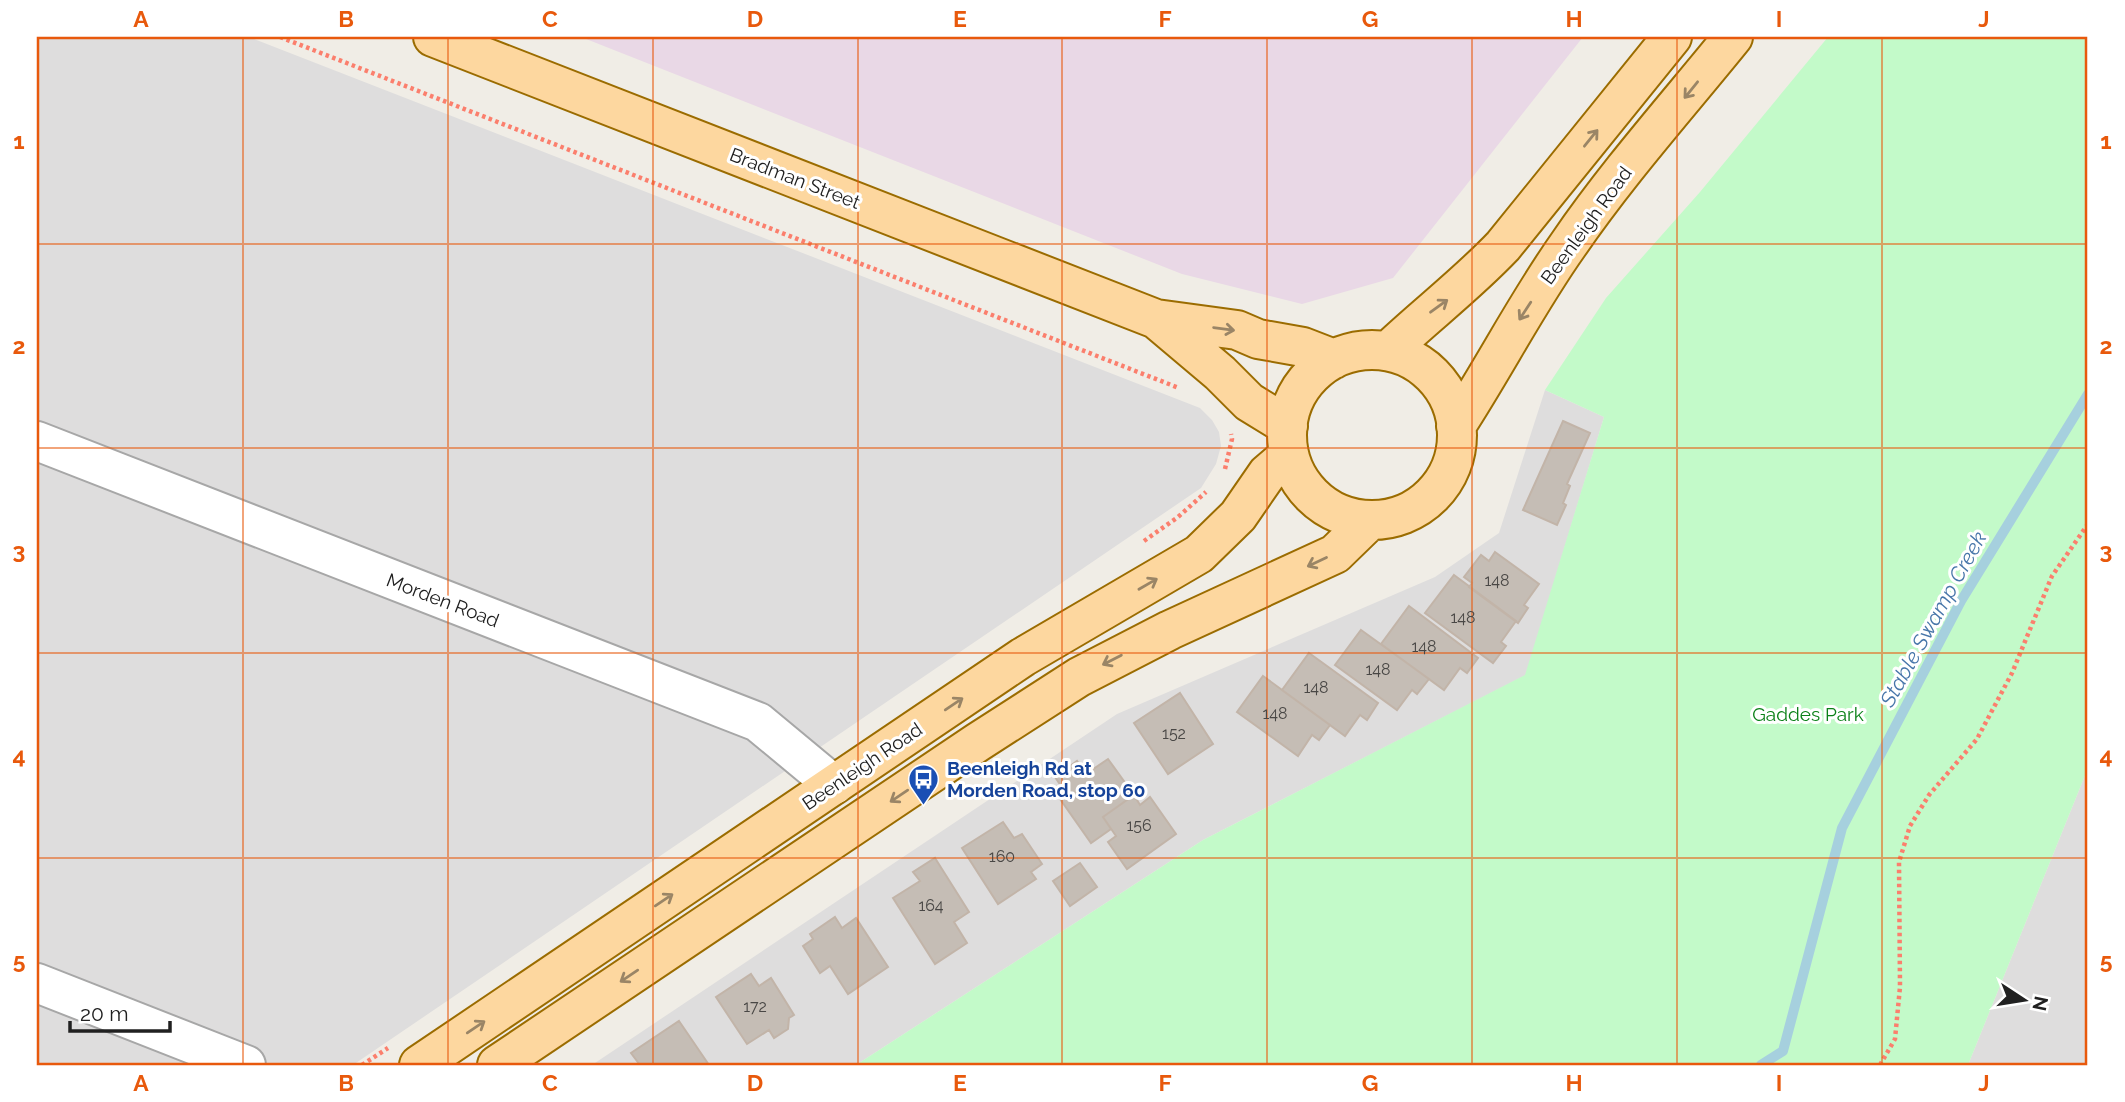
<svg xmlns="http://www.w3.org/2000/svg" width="2125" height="1102" font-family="Raleway,sans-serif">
<rect width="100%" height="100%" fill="#f0ede6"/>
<path fill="#dedddd" d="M37,37H249L1200,408L1212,420L1219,432L1221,446L1216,464L1201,488L353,1065H37Z
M1545,390L1604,417L1526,675L1203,840L856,1065H592L1117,714L1435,577L1499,533Z
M2088,768V1065H1968Z"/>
<path fill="#e9d8e6" d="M581,37H1583L1393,278L1302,304L1182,274Z"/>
<path fill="#c3fac9" d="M1828,37H2088V768L1968,1065H856L1203,840L1525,675L1604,417L1545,390L1606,298L1700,192Z"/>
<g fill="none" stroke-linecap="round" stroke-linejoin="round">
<path stroke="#a6d0de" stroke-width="10" d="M1761,1065L1783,1051L1842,828L1961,601L2088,394"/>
</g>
<path fill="#c5bdb5" stroke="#c2b4a8" stroke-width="2" d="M1563,421L1590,433L1567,484L1570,486L1563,503L1566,505L1557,525L1523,510Z
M1495,552L1539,584L1524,605L1528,608L1518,623L1469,587L1472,583L1464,577L1481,555L1489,561Z
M1454,575L1516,621L1501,642L1506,646L1493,663L1425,613Z
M1409,606L1478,658L1467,673L1460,668L1444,690L1381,644Z
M1361,630L1429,679L1417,694L1412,690L1397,710L1335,665Z
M1309,653L1378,703L1367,720L1360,715L1345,736L1282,690Z
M1263,676L1330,725L1319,740L1312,735L1298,756L1237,712Z
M1180,693L1213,744L1168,774L1134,723Z
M1108,759L1134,795L1103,817L1111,829L1091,843L1058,796L1065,792L1055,777L1077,761L1086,774Z
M1134,795L1140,805L1150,797L1176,834L1127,869L1108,842L1116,836L1103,817Z
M1003,822L1014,838L1022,834L1042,864L1031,872L1036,879L998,904L962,848Z
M935,858L969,912L954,922L967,943L935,964L893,898L920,881L913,872Z
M1080,863L1097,887L1070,906L1053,881Z
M835,917L842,928L856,918L888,967L848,994L830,966L820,973L803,946L813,939L810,934Z
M751,974L759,986L771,978L794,1015L789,1018L788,1029L774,1038L769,1030L747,1044L716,997Z
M679,1021L709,1065H640L631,1053Z"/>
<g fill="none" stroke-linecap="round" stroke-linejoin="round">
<defs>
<path id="minor" d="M37,441L758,722L834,785
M37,983L246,1065"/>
<path id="major" d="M433,37L1156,319L1237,330L1258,339L1303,347L1334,359
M1156,319L1220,373L1249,402L1288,426
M1287 435a85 85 0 1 1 170 0a85 85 0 1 1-170 0Z
M1388,351C1426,315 1467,284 1503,246L1672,37
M1456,426C1495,366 1527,303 1568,245C1618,172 1678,105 1733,37
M419,1065L1023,657L1199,554L1238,516L1267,474L1289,455
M497,1065L978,742L1079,677L1170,630L1335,554L1370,520"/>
</defs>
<use href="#minor" stroke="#a7a7a7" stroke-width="42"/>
<use href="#major" stroke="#9b6c00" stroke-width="42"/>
<path stroke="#fb7f6d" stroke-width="4.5" stroke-dasharray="3.5 3.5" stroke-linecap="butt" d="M280,37L1179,388
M1225,469L1232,439L1231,434
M1144,541L1178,517L1206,492
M362,1065L388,1048
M1880,1065L1895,1039L1900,987L1899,862L1910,826L1929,795L1977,739L2012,673L2052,576L2088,524"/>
<use href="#minor" stroke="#fff" stroke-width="38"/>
<use href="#major" stroke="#fdd79f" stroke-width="38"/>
</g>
<defs><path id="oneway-shaft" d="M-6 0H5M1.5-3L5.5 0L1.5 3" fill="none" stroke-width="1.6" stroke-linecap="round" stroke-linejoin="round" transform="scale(1.75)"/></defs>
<g stroke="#9a8566">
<use href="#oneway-shaft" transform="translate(1691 90) rotate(129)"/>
<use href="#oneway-shaft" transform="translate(1591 138) rotate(-51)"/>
<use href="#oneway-shaft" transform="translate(1439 306) rotate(-36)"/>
<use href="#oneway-shaft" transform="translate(1525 311) rotate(123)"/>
<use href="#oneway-shaft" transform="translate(1224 329) rotate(8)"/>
<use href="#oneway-shaft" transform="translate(1317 562) rotate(155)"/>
<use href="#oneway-shaft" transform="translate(1148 584) rotate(-30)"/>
<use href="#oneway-shaft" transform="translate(1112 660) rotate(153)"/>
<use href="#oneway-shaft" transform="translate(954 704) rotate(-34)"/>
<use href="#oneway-shaft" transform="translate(899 796) rotate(146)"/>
<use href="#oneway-shaft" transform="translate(664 900) rotate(-34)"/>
<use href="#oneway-shaft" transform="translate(629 976) rotate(146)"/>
<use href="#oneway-shaft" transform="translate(476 1027) rotate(-34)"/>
</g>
<path fill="none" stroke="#e8590c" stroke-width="2" stroke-opacity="0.55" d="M243,37V1065M448,37V1065M653,37V1065M858,37V1065M1062,37V1065M1267,37V1065M1472,37V1065M1677,37V1065M1882,37V1065M37,244H2088M37,448H2088M37,653H2088M37,858H2088"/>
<defs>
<symbol id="bus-pin" viewBox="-11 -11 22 30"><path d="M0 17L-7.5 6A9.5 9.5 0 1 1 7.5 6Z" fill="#1a4fb4" stroke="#fff"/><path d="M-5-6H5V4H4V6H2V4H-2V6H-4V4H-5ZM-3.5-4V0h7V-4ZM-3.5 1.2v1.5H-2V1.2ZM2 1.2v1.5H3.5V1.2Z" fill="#fff"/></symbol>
</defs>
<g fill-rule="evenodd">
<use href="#bus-pin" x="906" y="762" width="35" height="47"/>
</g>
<g text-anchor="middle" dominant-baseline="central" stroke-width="6" stroke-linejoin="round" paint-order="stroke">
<g font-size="16" fill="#494745">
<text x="1497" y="580">148</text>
<text x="1463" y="617">148</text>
<text x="1424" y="646">148</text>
<text x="1378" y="669">148</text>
<text x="1316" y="687">148</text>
<text x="1275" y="713">148</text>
<text x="1174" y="733">152</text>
<text x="1139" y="825">156</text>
<text x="1002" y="856">160</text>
<text x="931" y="905">164</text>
<text x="755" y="1006">172</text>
</g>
<g font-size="19" fill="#202020" stroke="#fff">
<text transform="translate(795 178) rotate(21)">Bradman Street</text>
<text transform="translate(1586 225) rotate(-54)">Beenleigh Road</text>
<text transform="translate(443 600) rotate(21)">Morden Road</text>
<text transform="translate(862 766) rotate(-34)">Beenleigh Road</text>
</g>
<g font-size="19" fill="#0b8118" stroke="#fff">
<text x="1808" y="714">Gaddes Park</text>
</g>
<g font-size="19" font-weight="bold" fill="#164399" stroke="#fff" text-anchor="start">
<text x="947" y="768">Beenleigh Rd at<tspan x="947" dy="22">Morden Road, stop 60</tspan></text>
</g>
<g font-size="21" font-style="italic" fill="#4776a9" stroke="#fff">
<text transform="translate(1933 619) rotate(-61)">Stable Swamp Creek</text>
</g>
</g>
<rect width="2125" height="1102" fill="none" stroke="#ffffff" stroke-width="77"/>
<g transform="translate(2024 1000) rotate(102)" stroke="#ffffff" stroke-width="5" paint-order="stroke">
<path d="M0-5L12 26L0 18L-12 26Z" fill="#202020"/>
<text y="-10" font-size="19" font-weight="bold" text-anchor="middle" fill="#202020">N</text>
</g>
<path d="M70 1021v10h100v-10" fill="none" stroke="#202020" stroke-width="3.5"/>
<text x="80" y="1021" font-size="21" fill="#202020" stroke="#ffffff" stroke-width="5" paint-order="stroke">20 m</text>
<rect x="38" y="38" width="2048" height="1026" fill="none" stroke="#e8590c" stroke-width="2.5"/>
<g font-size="23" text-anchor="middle" font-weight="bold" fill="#e8590c">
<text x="141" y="27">A</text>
<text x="346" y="27">B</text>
<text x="550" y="27">C</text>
<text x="755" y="27">D</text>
<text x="960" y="27">E</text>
<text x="1165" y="27">F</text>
<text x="1370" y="27">G</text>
<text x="1574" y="27">H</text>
<text x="1779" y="27">I</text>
<text x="1984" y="27">J</text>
<text x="19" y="149">1</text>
<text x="2106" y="149">1</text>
<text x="19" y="354">2</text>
<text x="2106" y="354">2</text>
<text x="19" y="559">3</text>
<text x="2106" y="559">3</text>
<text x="19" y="764">4</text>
<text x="2106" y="764">4</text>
<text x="19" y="969">5</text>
<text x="2106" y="969">5</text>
<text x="141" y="1091">A</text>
<text x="346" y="1091">B</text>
<text x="550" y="1091">C</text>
<text x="755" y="1091">D</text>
<text x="960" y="1091">E</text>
<text x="1165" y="1091">F</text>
<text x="1370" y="1091">G</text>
<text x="1574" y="1091">H</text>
<text x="1779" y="1091">I</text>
<text x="1984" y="1091">J</text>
</g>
</svg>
